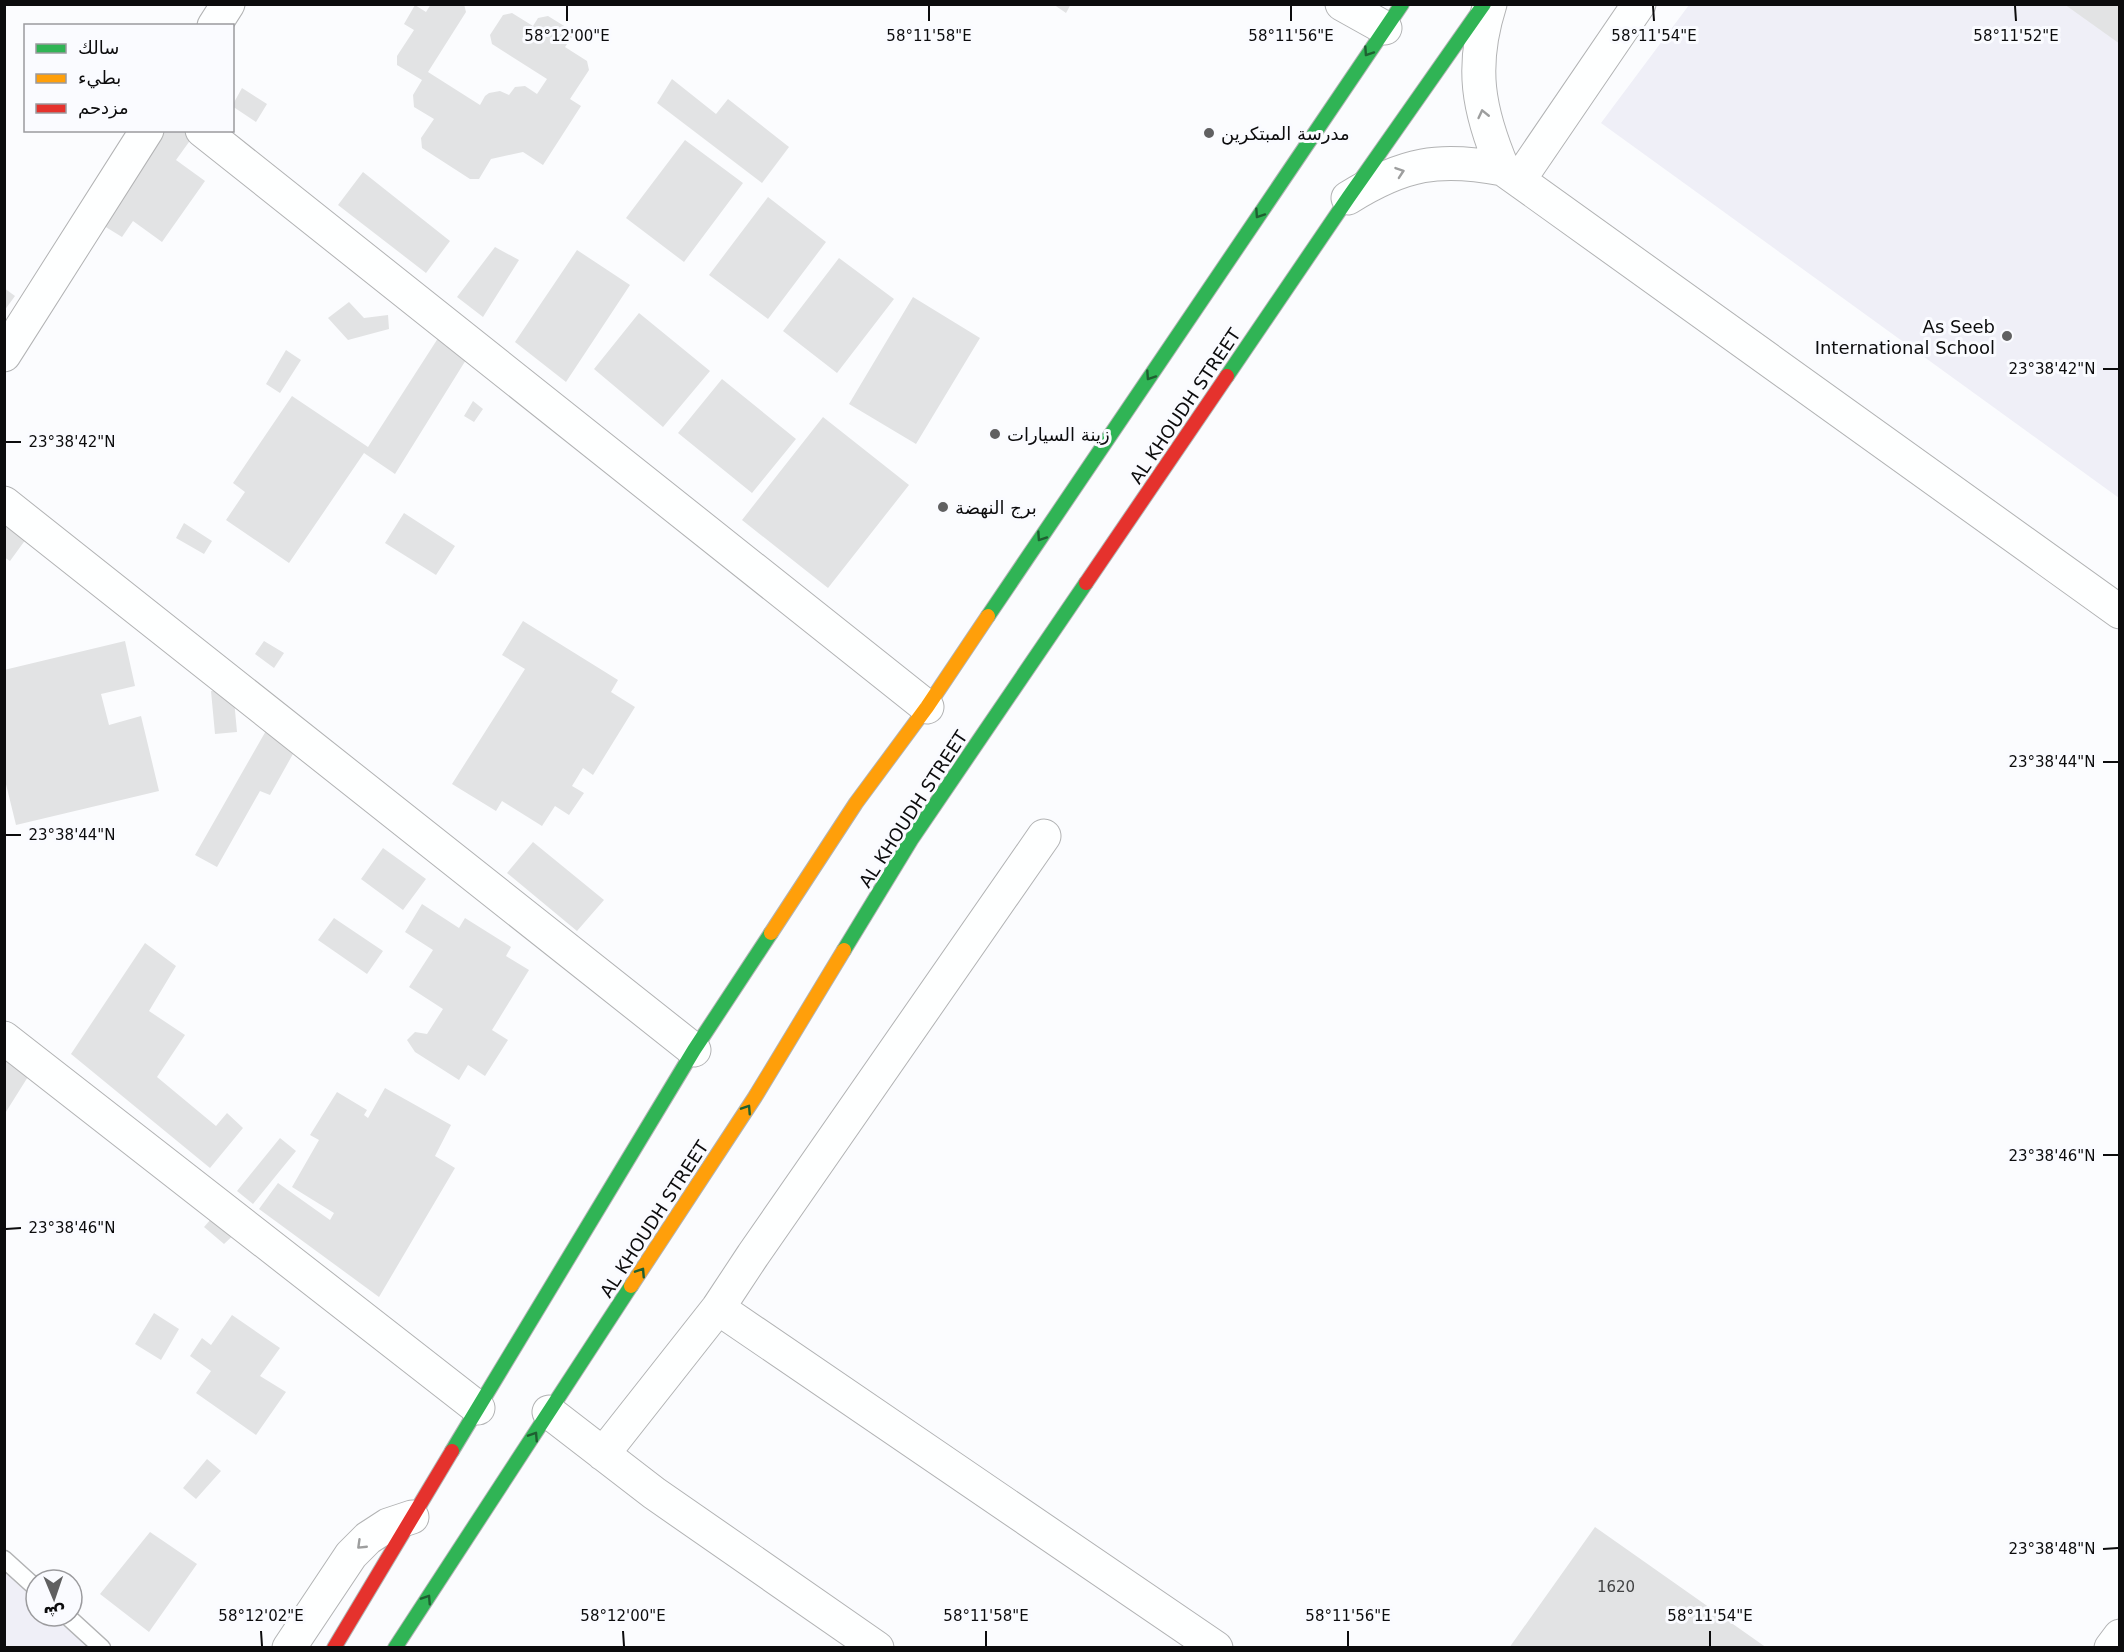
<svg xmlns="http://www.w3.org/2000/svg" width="2124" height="1652" font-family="'DejaVu Sans',Vazirmatn,sans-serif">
<rect width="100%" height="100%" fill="#fbfcfe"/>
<path fill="#efeff7" d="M1689,5H2119V498L1601,123Z
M4,1572L36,1596V1616H62L103,1647H5Z"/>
<path fill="#e2e3e4" d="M431,4H464L466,12L428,72L480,105L485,96L489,93L500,91L509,95L515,87L525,86L537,94L547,79L492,44L490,35L503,15L512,13L533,26L538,18L548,16L569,29L572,37L565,47L587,61L589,70L570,99L581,106L543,165L523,152L491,159L479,179H470L422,148L421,138L434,119L414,107L413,95L422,80L397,65V56L414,30L404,24L415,5L426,12Z
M1053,4H1071L1066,13Z
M2064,4H2120V44Z
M672,79L716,114L728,99L789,147L762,183L657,103Z
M242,88L267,104L256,122L232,106Z
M150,130H189L194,135L176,160L205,181L162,242L133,221L122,237L96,221Z
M685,140L743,183L684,262L626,218Z
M363,172L450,241L426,273L338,205Z
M768,197L826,242L768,319L709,275Z
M495,247L519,260L483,317L457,297Z
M577,250L630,285L566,382L515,342Z
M839,258L894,299L837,373L783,331Z
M4,288L15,296L4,311Z
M913,297L980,338L916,444L849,404Z
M349,302L364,318L388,315L389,329L348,340L328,318Z
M639,313L710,371L663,427L594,369Z
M442,332L469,355L395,474L364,453L289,563L226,520L245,492L233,483L292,396L368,447Z
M286,350L301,360L280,393L266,384Z
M722,379L796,439L752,493L678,433Z
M473,401L483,409L474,422L464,416Z
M823,417L909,485L828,588L742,520Z
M404,513L455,546L436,575L385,543Z
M184,523L212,541L204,554L176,538Z
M4,524L26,539L10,561L4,557Z
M523,621L618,680L611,692L635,707L593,775L583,768L572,786L584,793L569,815L555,806L542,826L502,801L496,811L452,784L525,669L502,655Z
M125,641L135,686L101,694L109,725L141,716L159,791L16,825L4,776V670Z
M264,641L284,653L274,668L255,654Z
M233,689L237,732L215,734L211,691Z
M271,722L298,745L270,795L260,791L217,867L195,855Z
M533,842L604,900L577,931L507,873Z
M383,848L426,879L403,910L361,879Z
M422,904L459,928L465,918L511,947L506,956L529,970L492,1030L508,1040L485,1076L468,1065L459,1080L415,1052L407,1040L415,1032L427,1034L443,1009L409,987L433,950L405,932Z
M334,918L383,951L367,974L318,940Z
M145,943L176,966L149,1011L185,1035L157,1077L216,1126L227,1113L243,1128L210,1168L71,1054Z
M4,1039L36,1064L4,1115Z
M385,1088L451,1125L435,1156L455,1168L379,1297L259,1209L278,1183L330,1220L334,1213L292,1187L319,1140L310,1135L337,1092L367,1110L364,1115L368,1118Z
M280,1138L296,1151L253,1204L237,1191Z
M218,1211L240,1229L224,1244L204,1227Z
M154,1313L179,1329L161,1360L135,1344Z
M232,1315L280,1348L260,1376L286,1392L256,1435L196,1393L211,1371L190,1356L202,1338L211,1345Z
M207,1459L221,1471L196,1499L183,1488Z
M1595,1527L1767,1648H1509Z
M150,1532L197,1564L149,1632L100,1594Z"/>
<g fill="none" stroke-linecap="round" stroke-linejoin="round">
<defs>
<path id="lane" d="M4,1559L36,1588
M67,1616L102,1648"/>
<path id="street" d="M1342,4L1385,28
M1490,4C1470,67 1478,110 1503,169
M214,26L228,4
M202,130L927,707
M1519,180L1639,4
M1348,198C1404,163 1439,157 1503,169L2120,612
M4,355L147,130
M4,503L694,1050
M4,1038L478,1408
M718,1308L1216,1648
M549,1412L654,1493L877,1648
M603,1454L718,1308L753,1255L1044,836
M289,1648L351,1555L368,1538L388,1525L412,1517
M2111,1648L2120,1636"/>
<path id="fast" d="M1227,376L1348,198L1484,4
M988,616L1402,4
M844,950L911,840L1086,583
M452,1451L694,1050L771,933
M395,1648L631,1286"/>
<path id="slow" d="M771,933L856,803L927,707L988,616
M631,1286L755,1097L844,950"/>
<path id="jam" d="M1086,583L1227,376
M334,1648L452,1451"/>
</defs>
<use href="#lane" stroke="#b2b3b4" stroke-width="19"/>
<use href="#street" stroke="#b2b3b4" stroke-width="35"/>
<use href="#fast" stroke="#b2b3b4" stroke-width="16"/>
<use href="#slow" stroke="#b2b3b4" stroke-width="16"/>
<use href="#jam" stroke="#b2b3b4" stroke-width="16"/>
<use href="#lane" stroke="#feffff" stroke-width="16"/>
<use href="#street" stroke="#feffff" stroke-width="33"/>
<use href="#fast" stroke="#30b455" stroke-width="14"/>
<use href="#slow" stroke="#ff9f0a" stroke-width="14"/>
<use href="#jam" stroke="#e5322d" stroke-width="14"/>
</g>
<defs><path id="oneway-chevron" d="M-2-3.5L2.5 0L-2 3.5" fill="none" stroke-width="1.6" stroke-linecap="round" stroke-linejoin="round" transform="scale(1.5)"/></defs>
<g stroke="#1e6031">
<use href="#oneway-chevron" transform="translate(1368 52) rotate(124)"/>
<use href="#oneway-chevron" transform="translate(1259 214) rotate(124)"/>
<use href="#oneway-chevron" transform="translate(1150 376) rotate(124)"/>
<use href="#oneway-chevron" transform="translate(1041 537) rotate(124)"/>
<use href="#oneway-chevron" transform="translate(747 1109) rotate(-57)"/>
<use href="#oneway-chevron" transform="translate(641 1272) rotate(-57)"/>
<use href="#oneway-chevron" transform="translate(534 1436) rotate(-57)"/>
<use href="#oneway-chevron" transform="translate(427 1599) rotate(-57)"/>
</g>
<g stroke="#9d9e9e">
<use href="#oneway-chevron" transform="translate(1483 114) rotate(-103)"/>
<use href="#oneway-chevron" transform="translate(1400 172) rotate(-19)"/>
<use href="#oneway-chevron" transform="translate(361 1545) rotate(136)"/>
</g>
<path fill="none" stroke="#0c0c0d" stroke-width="2" d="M567,6V21M929,6V21M1291,6V21M1653,6L1654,21M2015,6L2016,21M2103,369H2118M6,442H21M2103,762H2118M6,835H21M2103,1155H2118M6,1229L21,1228M2103,1549L2118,1548M261,1631L262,1646M623,1631L624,1646M986,1631V1646M1348,1631V1646M1710,1631V1646"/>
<g fill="#606061" stroke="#fafbff" stroke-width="2">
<circle cx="1209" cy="133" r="6"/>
<circle cx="2007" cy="336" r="6"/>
<circle cx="995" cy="434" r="6"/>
<circle cx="943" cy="507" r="6"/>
</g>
<g text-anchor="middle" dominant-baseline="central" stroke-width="6" stroke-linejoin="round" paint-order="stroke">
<g font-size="15" fill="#424344">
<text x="1616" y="1587">1620</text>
</g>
<g font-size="18" fill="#0c0c0d" stroke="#fafbff" text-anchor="start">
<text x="1221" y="133">مدرسة المبتكرين</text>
<text x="1995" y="326" text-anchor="end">As Seeb<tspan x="1995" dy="21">International School</tspan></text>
<text x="1007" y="434">زينة السيارات</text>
<text x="955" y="507">برج النهضة</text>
</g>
<g font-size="18" fill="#0c0c0d" stroke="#fafbff">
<text transform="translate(1185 406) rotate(-56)">AL KHOUDH STREET</text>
<text transform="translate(913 809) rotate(-57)">AL KHOUDH STREET</text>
<text transform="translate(654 1219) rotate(-57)">AL KHOUDH STREET</text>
</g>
</g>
<g font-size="15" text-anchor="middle" fill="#0c0c0d" stroke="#fafbff" stroke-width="6" stroke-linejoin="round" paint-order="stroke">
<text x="567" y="41">58°12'00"E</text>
<text x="929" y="41">58°11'58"E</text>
<text x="1291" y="41">58°11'56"E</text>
<text x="1654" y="41">58°11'54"E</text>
<text x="2016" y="41">58°11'52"E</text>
<text x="2052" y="374">23°38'42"N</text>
<text x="72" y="447">23°38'42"N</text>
<text x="2052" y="767">23°38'44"N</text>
<text x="72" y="840">23°38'44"N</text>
<text x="2052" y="1161">23°38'46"N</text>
<text x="72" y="1233">23°38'46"N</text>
<text x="2052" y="1554">23°38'48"N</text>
<text x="261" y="1621">58°12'02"E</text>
<text x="623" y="1621">58°12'00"E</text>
<text x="986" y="1621">58°11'58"E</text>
<text x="1348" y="1621">58°11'56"E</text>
<text x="1710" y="1621">58°11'54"E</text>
</g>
<rect width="2124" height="1652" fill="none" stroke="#0c0c0d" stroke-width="12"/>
<rect x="24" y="24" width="210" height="108" fill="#fafbff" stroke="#9b9b9e" stroke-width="1.5"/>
<rect x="36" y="44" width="30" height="9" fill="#30b455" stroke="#9b9b9e" stroke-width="1.5"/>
<text x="78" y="54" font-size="18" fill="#0c0c0d">سالك</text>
<rect x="36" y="74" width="30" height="9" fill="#ff9f0a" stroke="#9b9b9e" stroke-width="1.5"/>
<text x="78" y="84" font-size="18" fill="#0c0c0d">بطيء</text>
<rect x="36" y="104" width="30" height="9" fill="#e5322d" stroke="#9b9b9e" stroke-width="1.5"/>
<text x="78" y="114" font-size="18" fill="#0c0c0d">مزدحم</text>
<g transform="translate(54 1598) rotate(178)"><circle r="28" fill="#fafbff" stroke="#9b9b9e" stroke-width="1.5"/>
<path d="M0-4.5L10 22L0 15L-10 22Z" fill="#606061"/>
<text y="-9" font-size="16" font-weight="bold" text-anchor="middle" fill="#0c0c0d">ش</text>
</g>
</svg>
